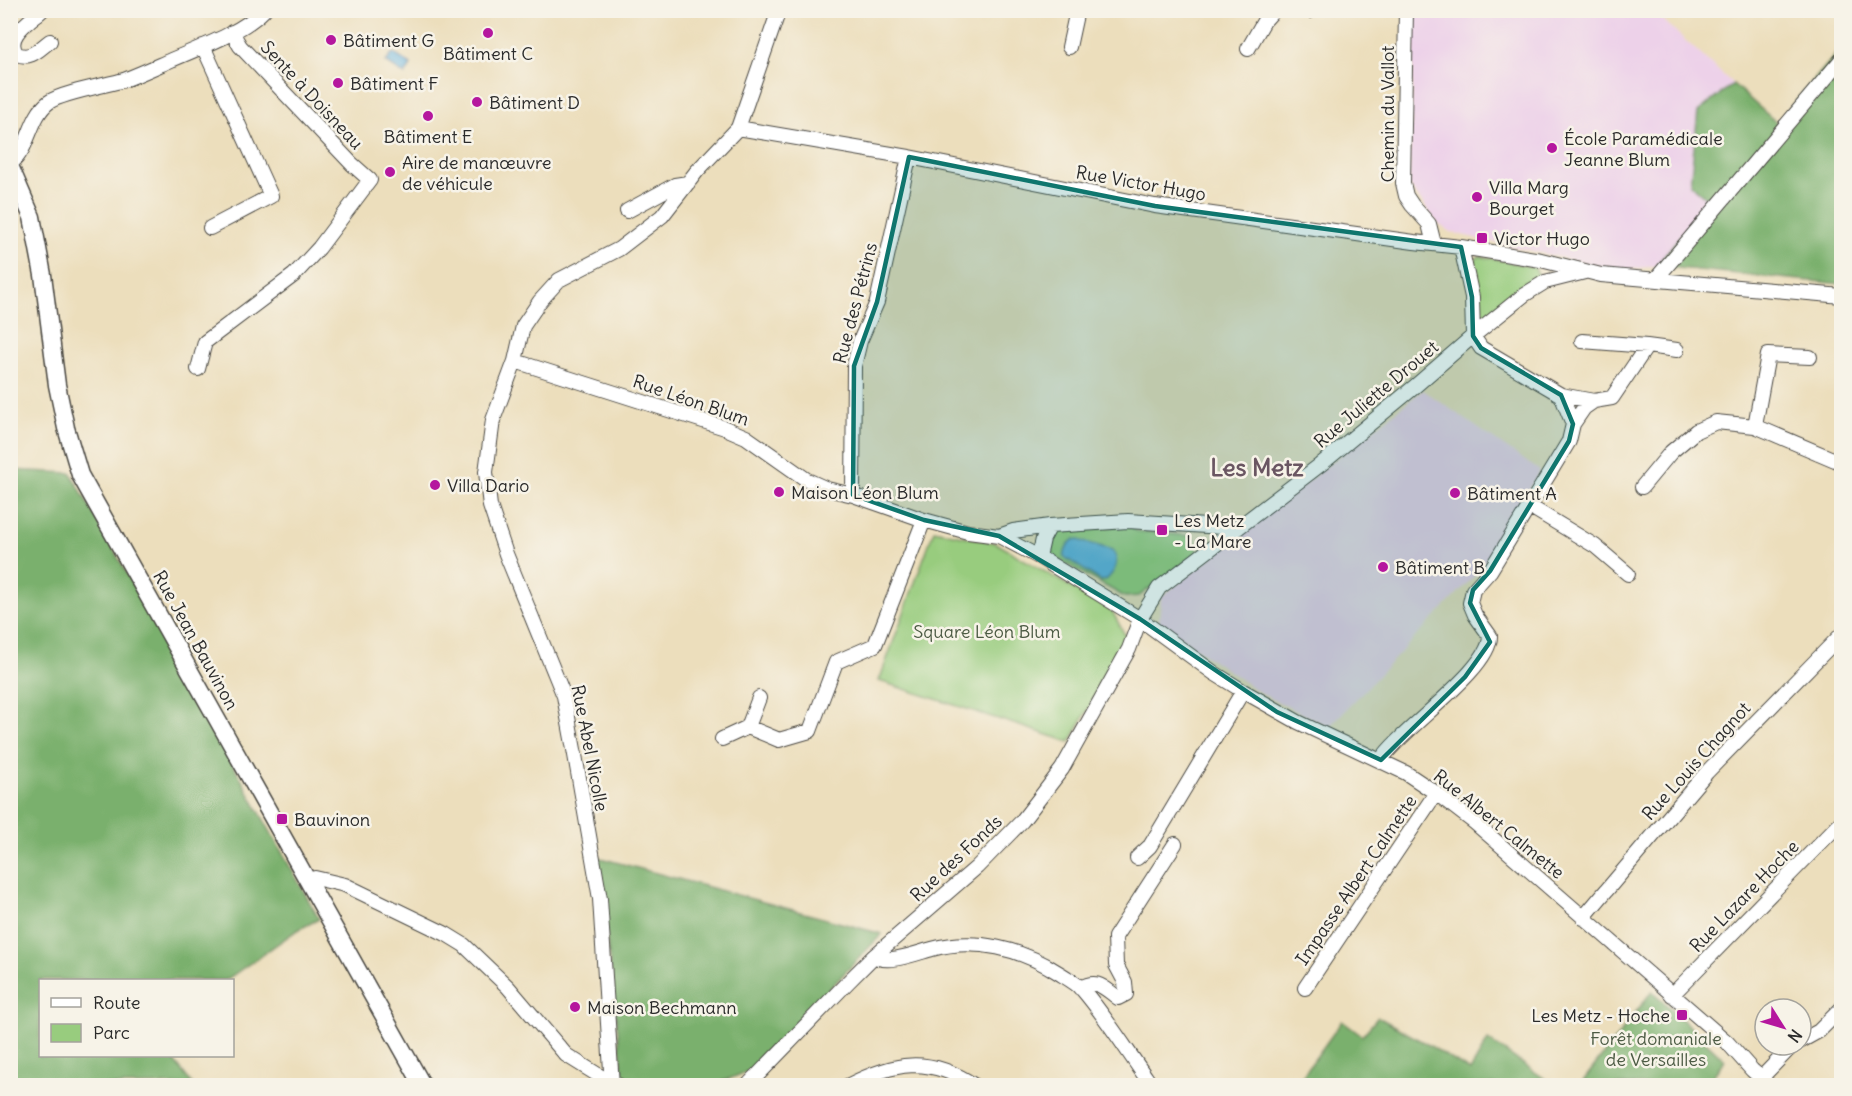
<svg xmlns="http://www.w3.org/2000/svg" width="1852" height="1096" font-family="Delius,sans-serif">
<rect width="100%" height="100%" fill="#f7f3e8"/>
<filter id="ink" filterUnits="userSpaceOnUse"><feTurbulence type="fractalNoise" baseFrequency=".0167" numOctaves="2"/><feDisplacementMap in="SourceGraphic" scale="12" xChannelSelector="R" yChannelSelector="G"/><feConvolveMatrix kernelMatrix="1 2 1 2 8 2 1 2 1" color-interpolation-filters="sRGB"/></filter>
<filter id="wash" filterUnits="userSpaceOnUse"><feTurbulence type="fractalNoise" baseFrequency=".008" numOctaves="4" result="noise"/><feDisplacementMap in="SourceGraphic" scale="24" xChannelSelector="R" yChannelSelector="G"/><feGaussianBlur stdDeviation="1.35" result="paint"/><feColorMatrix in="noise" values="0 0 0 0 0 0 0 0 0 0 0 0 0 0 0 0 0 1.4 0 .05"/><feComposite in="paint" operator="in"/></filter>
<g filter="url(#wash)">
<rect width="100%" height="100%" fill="#ecdebc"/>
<path fill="#edd1e9" d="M1415,11H1653L1733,84L1698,112L1709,200L1656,266L1619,271L1453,233L1438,224L1409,185Z
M1423,390L1540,471L1480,570L1329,727L1262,694L1159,623L1161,597Z"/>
<path fill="#98cc7e" stroke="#627c54" stroke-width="1.5" d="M1479,256L1534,267L1539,275L1486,316L1480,312C1478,298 1471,274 1473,262Z
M1129,525L1136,531L1191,536L1197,547V553L1139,596L1125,597L1054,557L1050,551L1058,531Z
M934,530L996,543L1112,611L1127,639L1070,742L879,681Z"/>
<path fill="#7ab06d" stroke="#526e4c" stroke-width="1.5" d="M1841,48V284L1656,266L1709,200L1690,184L1698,112L1733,84L1777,123Z
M11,470L71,473L319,919L296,931L226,980H40V1056H170L193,1085L11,1086Z
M597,857L882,934L752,1070L713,1085L624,1082Z
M1652,991L1725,1060L1706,1085H1580Z
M1378,1017L1432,1047L1470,1071L1488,1040L1554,1085H1296L1342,1021L1362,1036Z"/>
<path fill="#65b2df" stroke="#486e85" stroke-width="1.5" d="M393,53L411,65L405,75L386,62Z
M1075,539L1112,550C1121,561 1115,572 1106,580L1101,581L1064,557C1065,551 1068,542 1075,539Z"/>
</g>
<g filter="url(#ink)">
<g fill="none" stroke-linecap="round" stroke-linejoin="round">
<defs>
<path id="minor" d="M42,10C30,21 3,37 17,54C31,60 39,49 50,41
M1306,10L1310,11
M1406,10L1403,183L1406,196L1412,205L1429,224L1434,244
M203,46L271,196L210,228
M1069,47L1077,10
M1248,49L1264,21L1274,10
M738,128L909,157L1155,206L1414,242L1461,247L1541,260L1601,275L1842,296
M10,164C30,149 29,117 49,102C61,93 107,85 124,80C140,74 155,67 171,60C199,48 243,32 264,10
M627,211L675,185L688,183
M1461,247L1472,297L1473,336
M1655,280L1842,59
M1647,346L1677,350
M515,361L725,428L746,437L807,480L827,489L853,495L924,520L968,532L999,536L1039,557L1140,619L1214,673L1243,691L1298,722L1406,773L1436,793L1475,823L1727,1042L1752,1070L1770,1086
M198,369L205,342L294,275L319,248L370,180L352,164L240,46L232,32
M1561,395L1594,401L1612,398L1647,346L1582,341
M1573,424L1584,408L1594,401
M1755,426L1768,355L1810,357
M1642,487L1671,452L1696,431L1716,422L1755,426L1842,463
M853,495L854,366L860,341L877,302L909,157
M1529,506L1595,546L1628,574
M999,536L1013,531L1050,526L1128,521L1238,528
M1039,557L1043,539L1050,526
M748,727L759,698
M722,739L748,727L779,740L810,731L836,662L875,645L924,520
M1381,760C1400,730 1491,669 1490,636L1475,615L1470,603L1473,590L1490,571L1569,441L1573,424L1561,395L1481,348L1473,336
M1137,858L1150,846L1243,691
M308,881L315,878L345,885L446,934L464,945L508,987L566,1055L611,1083L618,1085
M1583,918L1707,772L1842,634
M874,956C887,965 917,953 932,949C975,937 1022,949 1059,973C1067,978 1076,983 1082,989C1106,1017 1126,1049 1147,1079L1149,1086
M1080,988C1098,978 1104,988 1118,998L1126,994L1125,982L1116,965L1115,937L1175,844
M1305,988L1436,793
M1672,995L1842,821
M1801,1041L1819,1031L1842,1008
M1761,1078L1793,1045
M612,1086L600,899L575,755L564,696L506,554L490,506L486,472L493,420L515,361L523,326L540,301L559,280L619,249L662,216L697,171L738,128L779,10
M747,1086L848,982L874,956L977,867L1022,821L1062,769L1129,649L1140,619L1159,588L1320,465L1413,388L1473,336L1524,295L1545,282L1585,272
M847,1086C893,1062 929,1055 975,1086"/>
<path id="major" d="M10,166L32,217L43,275L57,385L66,428L80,475L423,1086"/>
</defs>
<use href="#minor" stroke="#484641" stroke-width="16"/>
<use href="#major" stroke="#484641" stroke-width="19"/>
<use href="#minor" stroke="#fff" stroke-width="14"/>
<use href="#major" stroke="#fff" stroke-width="16"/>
</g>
</g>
<path fill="#0f766e" fill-opacity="0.2" stroke="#0f766e" stroke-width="4.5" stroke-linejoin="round" d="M909,157L1155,206L1461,247L1472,297L1473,336L1481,348L1561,395L1573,424L1569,441L1490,571L1473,590L1470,603L1490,642L1465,677L1381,760L1277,712L1140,619L999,536L924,520L853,495L854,366L877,302Z"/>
<g fill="#b5179e" stroke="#f7f3e8" stroke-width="2">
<circle cx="488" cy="33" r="6"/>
<circle cx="331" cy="40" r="6"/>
<circle cx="338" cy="83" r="6"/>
<circle cx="477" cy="102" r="6"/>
<circle cx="428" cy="116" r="6"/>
<circle cx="1552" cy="148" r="6"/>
<circle cx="390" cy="172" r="6"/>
<circle cx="1477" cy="197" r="6"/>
<rect x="1476" y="232" width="12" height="12" rx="3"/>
<circle cx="435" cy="485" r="6"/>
<circle cx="779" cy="492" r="6"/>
<circle cx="1455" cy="493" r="6"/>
<rect x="1156" y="524" width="12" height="12" rx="3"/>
<circle cx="1383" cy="567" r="6"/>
<rect x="276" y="813" width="12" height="12" rx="3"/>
<circle cx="575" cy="1007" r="6"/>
<rect x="1676" y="1009" width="12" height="12" rx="3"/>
</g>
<g text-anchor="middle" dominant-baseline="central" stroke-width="5" stroke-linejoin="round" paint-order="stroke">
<g font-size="18" fill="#2b2b2b" stroke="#f7f3e8" text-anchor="start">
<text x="343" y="40">Bâtiment G</text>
<text x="488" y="53" text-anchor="middle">Bâtiment C</text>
<text x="350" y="83">Bâtiment F</text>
<text x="489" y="102">Bâtiment D</text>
<text x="428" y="136" text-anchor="middle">Bâtiment E</text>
<text x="1564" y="138">École Paramédicale<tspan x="1564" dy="21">Jeanne Blum</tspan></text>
<text x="402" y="162">Aire de manœuvre<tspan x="402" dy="21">de véhicule</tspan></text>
<text x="1489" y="187">Villa Marg<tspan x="1489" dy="21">Bourget</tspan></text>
<text x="1494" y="238">Victor Hugo</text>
<text x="447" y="485">Villa Dario</text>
<text x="791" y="492">Maison Léon Blum</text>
<text x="1467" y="493">Bâtiment A</text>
<text x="1174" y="520">Les Metz<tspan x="1174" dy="21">- La Mare</tspan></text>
<text x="1395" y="567">Bâtiment B</text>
<text x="294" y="819">Bauvinon</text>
<text x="587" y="1007">Maison Bechmann</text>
<text x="1670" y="1015" text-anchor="end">Les Metz - Hoche</text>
</g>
<g font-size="18" fill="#2b2b2b" stroke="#f7f3e8">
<text transform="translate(312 95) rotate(47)">Sente à Doisneau</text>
<text transform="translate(1387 114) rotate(-90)">Chemin du Vallot</text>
<text transform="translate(1141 183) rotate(10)">Rue Victor Hugo</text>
<text transform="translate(855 303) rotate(-75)">Rue des Pétrins</text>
<text transform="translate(1376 394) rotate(-40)">Rue Juliette Drouet</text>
<text transform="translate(691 400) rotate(19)">Rue Léon Blum</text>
<text transform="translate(196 640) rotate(61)">Rue Jean Bauvinon</text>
<text transform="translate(590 748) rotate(79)">Rue Abel Nicolle</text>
<text transform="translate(1696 761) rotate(-48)">Rue Louis Chagnot</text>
<text transform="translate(1499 824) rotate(39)">Rue Albert Calmette</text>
<text transform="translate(956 858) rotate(-43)">Rue des Fonds</text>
<text transform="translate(1356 880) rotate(-56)">Impasse Albert Calmette</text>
<text transform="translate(1744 896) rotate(-46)">Rue Lazare Hoche</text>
</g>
<g font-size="18" fill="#4c5b44" stroke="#f7f3e8">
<text x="987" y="631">Square Léon Blum</text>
<text x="1656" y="1038">Forêt domaniale<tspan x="1656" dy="21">de Versailles</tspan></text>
</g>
<g font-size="24" font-weight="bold" fill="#6a5662" stroke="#f7f3e8">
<text x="1257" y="467">Les Metz</text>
</g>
</g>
<rect width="1852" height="1096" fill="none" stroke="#f7f3e8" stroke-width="36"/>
<rect x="39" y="979" width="195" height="78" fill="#f7f3e8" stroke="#a5a39c" stroke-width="1.5"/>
<rect x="51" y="998" width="30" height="9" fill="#ffffff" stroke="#a5a39c" stroke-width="1.5"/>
<text x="93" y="1009" font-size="18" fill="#2b2b2b">Route</text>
<rect x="51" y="1024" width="30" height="18" fill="#98cc7e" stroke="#a5a39c" stroke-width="1.5"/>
<text x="93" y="1039" font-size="18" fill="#2b2b2b">Parc</text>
<g transform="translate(1783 1027) rotate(127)"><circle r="28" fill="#f7f3e8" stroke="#a5a39c" stroke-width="1.5"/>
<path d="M0-4.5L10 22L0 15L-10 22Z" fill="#b5179e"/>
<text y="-9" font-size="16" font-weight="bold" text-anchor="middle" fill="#2b2b2b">N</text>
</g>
</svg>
